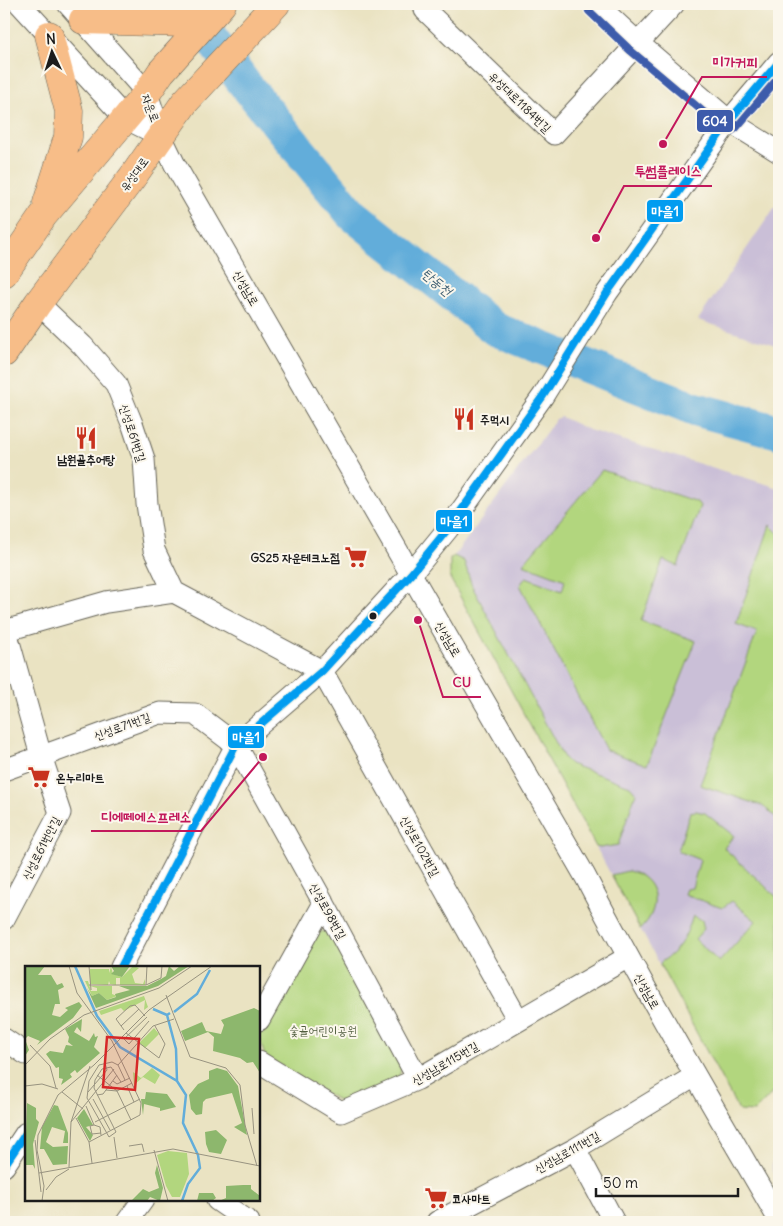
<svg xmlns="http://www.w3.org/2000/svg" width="783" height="1226" font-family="Delius,'Poor Story',sans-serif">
<rect width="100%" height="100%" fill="#fbf7ec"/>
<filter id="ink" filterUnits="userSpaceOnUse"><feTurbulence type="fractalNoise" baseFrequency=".02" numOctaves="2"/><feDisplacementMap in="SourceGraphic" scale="10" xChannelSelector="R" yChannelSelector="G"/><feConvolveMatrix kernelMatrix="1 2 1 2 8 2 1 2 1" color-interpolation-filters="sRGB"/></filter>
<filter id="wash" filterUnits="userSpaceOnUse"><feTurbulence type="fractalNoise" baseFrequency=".0096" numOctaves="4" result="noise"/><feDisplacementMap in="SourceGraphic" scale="20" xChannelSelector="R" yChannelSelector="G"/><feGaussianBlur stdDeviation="1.12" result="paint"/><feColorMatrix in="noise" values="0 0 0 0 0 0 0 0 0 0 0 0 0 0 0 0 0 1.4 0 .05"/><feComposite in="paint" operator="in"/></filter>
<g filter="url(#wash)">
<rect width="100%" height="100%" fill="#eae3c2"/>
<path fill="#cabfd7" d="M779,201V346L698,320Z
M561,417L589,430L779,488V1102L771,1094L754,1112L739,1111L450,578V559L454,556L556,419Z
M779,1150V1183L772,1169V1163Z"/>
<path fill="#b2d67e" stroke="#67794d" d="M602,470L697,502L700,506L678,566L663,560L641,621L696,641L647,765L606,750L520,585L526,577L562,591L565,580L523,564Z
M770,525L779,534V820L763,806L700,785L757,632L736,624Z
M454,556L464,561L472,586L564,758L570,764L630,786L636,793L618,845L600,848L596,847L450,578V559Z
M696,811L705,813L734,836L724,848L779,899V1086L754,1112L739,1111L660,965L661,962C679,951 686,937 693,916L702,920L704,929L695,939L719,962L756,921L732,901L722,908L684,894L686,889L692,888L700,860L678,851L690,812Z
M628,871C659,877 662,910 640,929L611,875Z
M324,931L332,935L403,1065L398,1079L342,1103L265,1056L259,1038V1035L315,934Z"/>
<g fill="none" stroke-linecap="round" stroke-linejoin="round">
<path stroke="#62adda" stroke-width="34" d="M185,4L244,83L352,214L495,329L695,409L779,432"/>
</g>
</g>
<g filter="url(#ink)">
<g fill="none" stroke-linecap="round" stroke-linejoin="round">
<defs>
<path id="minor" d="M20,4L125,118L161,136
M68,4L147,93L161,136L175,165L585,876C646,993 713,1106 779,1220
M430,4L425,10L554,134L674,4
M596,4L638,43L729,121L779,152
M38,303L83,346L116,384L133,426L144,459L147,504L154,550L174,592
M4,631L106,602L174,592L322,671L518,1020
M4,770L160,713L195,714L236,745L327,909L418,1079
M4,919L60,813L41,756L6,631
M121,967L236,745L322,671L411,574L451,525L543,396L607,293L729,121L779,62
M259,1020L324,903
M4,1039L26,1054
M259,1062L341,1112L418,1079L628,957
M575,1149L614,1222
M4,1166L26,1133
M217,1200L249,1222
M127,1222L143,1200
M437,1222L575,1149L695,1076"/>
<path id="major" d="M83,20L185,23L208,18
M47,203L68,137L69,111L49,35
M4,273L43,216L147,93L161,72L222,4
M4,353L38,303L134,175L185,102L276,4"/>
</defs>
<use href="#minor" stroke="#646256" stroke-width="23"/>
<use href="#major" stroke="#646256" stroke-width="29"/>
<use href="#minor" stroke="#fff" stroke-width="21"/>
<use href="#major" stroke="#f7bd88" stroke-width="28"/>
<defs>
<path id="bus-1" d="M121,967L236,745L322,671L411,574L451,525L543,396L607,293L729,121L779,62
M4,1166L26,1133"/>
<path id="bus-2" d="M589,11L631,51L726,131H731L736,128L779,77"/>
</defs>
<use href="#bus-1" stroke="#fbf7ec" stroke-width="11"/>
<use href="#bus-2" stroke="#fbf7ec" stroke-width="11"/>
<use href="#bus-1" stroke="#019cf0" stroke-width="8"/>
<use href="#bus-2" stroke="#3d5bab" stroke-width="8"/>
</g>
</g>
<defs>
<symbol id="restaurant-bare" viewBox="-9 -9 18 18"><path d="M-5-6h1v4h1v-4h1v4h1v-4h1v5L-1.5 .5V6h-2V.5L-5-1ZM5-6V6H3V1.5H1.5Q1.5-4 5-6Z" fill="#c8321e" stroke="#fbf7ec" stroke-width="2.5" paint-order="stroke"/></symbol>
<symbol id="supermarket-bare" viewBox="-9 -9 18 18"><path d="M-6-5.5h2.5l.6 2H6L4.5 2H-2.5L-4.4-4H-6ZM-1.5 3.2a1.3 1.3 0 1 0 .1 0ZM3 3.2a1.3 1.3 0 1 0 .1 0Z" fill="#c8321e" stroke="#fbf7ec" stroke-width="2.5" paint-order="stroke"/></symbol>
</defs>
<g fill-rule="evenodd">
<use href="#restaurant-bare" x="448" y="403" width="32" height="32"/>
<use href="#restaurant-bare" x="70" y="422" width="32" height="32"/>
<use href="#supermarket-bare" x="340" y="541" width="32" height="32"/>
<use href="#supermarket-bare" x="23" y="761" width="32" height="32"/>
<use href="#supermarket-bare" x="420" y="1182" width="32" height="32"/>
</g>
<circle fill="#1c1c1c" stroke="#fbf7ec" stroke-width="2" cx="373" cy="616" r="4.5"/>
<g text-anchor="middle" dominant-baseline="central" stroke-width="4" stroke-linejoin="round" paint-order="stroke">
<g font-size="12" fill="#1c1c1c" stroke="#fbf7ec">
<text transform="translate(520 102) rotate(44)">유성대로1184번길</text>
<text transform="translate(151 108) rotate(69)">자운로</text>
<text transform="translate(134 174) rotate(-54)">유성대로</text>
<text transform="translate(246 288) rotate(60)">신성남로</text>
<text transform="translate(133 433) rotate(72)">신성로61번길</text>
<text transform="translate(448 639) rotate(60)">신성남로</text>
<text transform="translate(122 726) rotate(-20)">신성로71번길</text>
<text transform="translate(420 846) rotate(61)">신성로102번길</text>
<text transform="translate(41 848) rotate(-63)">신성로61번안길</text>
<text transform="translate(328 911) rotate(61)">신성로98번길</text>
<text transform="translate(647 991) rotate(61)">신성남로</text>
<text transform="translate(445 1063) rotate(-30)">신성남로115번길</text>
<text transform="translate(567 1152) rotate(-29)">신성남로111번길</text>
</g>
<g font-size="12" font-weight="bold" fill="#1c1c1c" stroke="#fbf7ec" text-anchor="start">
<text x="480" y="419">주먹시</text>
<text x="86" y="459" text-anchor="middle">남원골추어탕</text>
<text x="340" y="557" text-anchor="end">GS25 자운테크노점</text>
<text x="56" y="777">온누리마트</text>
<text x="452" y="1198">코사마트</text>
</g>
<g font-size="12" fill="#505d3e" stroke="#fbf7ec">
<text x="323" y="1030">숯골어린이공원</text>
</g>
<g font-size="14" font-style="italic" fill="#3c5d71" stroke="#fbf7ec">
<text transform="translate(437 282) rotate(39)">탄동천</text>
</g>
</g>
<g transform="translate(25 966)">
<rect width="235" height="235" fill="#eae3c2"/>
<path d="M108,0L114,2L107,8L110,17L118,18L120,13V19H95V12H91V19L85,18L84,15L83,19L65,18V3H84V7L86,1L88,8L97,11ZM60,15H63L66,25H72V22L65,20H87V28L92,30L82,34L74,27L67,30ZM119,30L123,41L119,44L120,34L99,45L96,42L76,49L74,45ZM129,62L134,68L127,75L138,84L127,75L120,82L114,77ZM127,102L135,109L130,118L118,111L109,119L108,106L116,112ZM143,185L162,187L164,208L155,231H147L141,220L132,189Z" fill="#b2d67e"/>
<path d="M0,0H20L13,9H26L32,19L37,17L39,21L33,24L35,38H30L27,49L35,51L43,44L40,42L54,36L57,40L48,52L12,79L15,75L3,70L0,73L4,84L0,90ZM86,0H105L97,11L86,8L89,5ZM144,0L149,5L155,0H164L133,20L71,42L62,22L67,30L74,27L82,34L91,31L90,28L105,24L94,20H122L136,13L141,10ZM229,42L235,45V107L228,96L222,97L215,92L188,85L189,71L183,66L160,75L156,65L177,56L181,65L196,68L199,59L196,54ZM57,53L56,66L52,61L49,66L64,75L69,67L70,71L73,70L69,81L75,87L52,107L50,104L45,108L47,111L36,119L38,113L34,112V101L31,102L21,88L25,85L38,87L41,79L48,80L43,76L44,71L40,63ZM192,102L202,105L213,120L222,169L209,161L217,157L207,127L181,133L178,136L177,148L171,149L166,143L164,129L173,118L184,113V105ZM121,126L142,128L151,141L135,145V142L119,138L118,149L116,133H120ZM2,137L11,142V153L14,156L8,178L10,203L8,199H0ZM29,139L33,140L43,167V177H38L40,165L27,161L21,176L28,181L43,180L42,198L28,199L19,183H15L17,161ZM59,143L68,159L61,161L68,169L65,175L52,152ZM191,164L202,174L196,188L184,186L181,178L180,166ZM132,199L138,222L135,235L125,231L122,235H106L118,223L124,226L134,222L130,207ZM218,219H226V223L235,230V235H194L201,232V220ZM188,227L191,232L187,235H172L174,227Z" fill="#8db76d"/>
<path fill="none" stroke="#62adda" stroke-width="2.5" d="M50,0L72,50L95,81L152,115L161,129L158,157L173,189L175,202L163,218L157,235M128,43L142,49L145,47M149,46L172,28L185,4M142,49L151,83L152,115"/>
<path fill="none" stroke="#989380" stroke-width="1" d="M44,0L52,27L87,75L116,137L115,149L64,176M64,0L66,24M64,19H121L122,0M121,19L136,12L137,0M141,29L165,91L201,102L215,119L220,159L232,200M122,51L99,73L104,78L124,55M96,60L114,43M99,64L91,53L105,40L110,39L120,50M101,67L134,92L140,78L130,60M5,79L25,100L31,122M0,99L25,73L59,49L134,22L167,0M93,99L128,60L149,53M72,109L92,125L106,154M88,115L92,118L105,112M96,116L86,101L77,103L70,114L69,122L91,166L84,171L62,132L64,115L74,99L87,96L93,99L100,114M0,120L17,118L33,123M102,120L109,136M81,124L92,125L107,117M37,126L58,143M63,126L82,104L80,97M72,129L78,128L92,109M68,133L85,164M61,140L69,159L75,161L76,169M227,142L229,168M51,152L64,176L67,197M46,156L89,103M70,156L115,133M69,159L65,160L67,168L76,167M89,171L92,192M10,174L16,226M104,180L117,178L119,186M129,184L143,235M44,201L46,156L65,100M14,207L148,183L235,200M21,224L31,211L44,203M17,235L19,220L12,184L13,169L33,129L69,99L124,44L187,0"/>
<path fill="#d62828" fill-opacity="0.15" stroke="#d62828" stroke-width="2.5" d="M82,71L114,73L110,124L78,121Z"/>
<rect width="235" height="235" fill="none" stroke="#1c1c1c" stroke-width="2.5"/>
</g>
<path fill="none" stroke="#c2185b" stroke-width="2" d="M663 144L702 77H767M596 238L624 186H712M418 620L443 697H481M263 757L201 831H91"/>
<g fill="#c2185b" stroke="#fbf7ec" stroke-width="2">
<circle cx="663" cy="144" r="5"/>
<circle cx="596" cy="238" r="5"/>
<circle cx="418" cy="620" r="5"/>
<circle cx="263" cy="757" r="5"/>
</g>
<g font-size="14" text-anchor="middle" font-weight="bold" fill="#c2185b" stroke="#fbf7ec" stroke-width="4" stroke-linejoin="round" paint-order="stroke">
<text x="735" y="67">미가커피</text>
<text x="668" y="176">투썸플레이스</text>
<text x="462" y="687">CU</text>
<text x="146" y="822">디에떼에스프레소</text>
</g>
<g stroke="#fbf7ec" stroke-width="2">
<rect x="696" y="109" width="38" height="24" rx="5" fill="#3d5bab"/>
<rect x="646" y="199" width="38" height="24" rx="5" fill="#019cf0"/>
<rect x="435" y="509" width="38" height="24" rx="5" fill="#019cf0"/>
<rect x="227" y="725" width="38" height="24" rx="5" fill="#019cf0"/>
</g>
<g font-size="14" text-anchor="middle" font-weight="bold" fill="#fff">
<text x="715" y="126">604</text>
<text x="665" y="216">마을1</text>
<text x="454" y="526">마을1</text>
<text x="246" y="742">마을1</text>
</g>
<rect width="783" height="1226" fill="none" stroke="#fbf7ec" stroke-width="20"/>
<g transform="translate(52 52) rotate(356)" stroke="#fbf7ec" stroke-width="4" paint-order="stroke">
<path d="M0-4L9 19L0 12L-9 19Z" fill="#1c1c1c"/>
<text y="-8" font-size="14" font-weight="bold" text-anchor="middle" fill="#1c1c1c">N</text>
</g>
<path d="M596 1188v8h142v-8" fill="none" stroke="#1c1c1c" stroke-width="2.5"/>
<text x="603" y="1188" font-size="15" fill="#1c1c1c" stroke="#fbf7ec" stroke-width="4" paint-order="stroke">50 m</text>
</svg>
